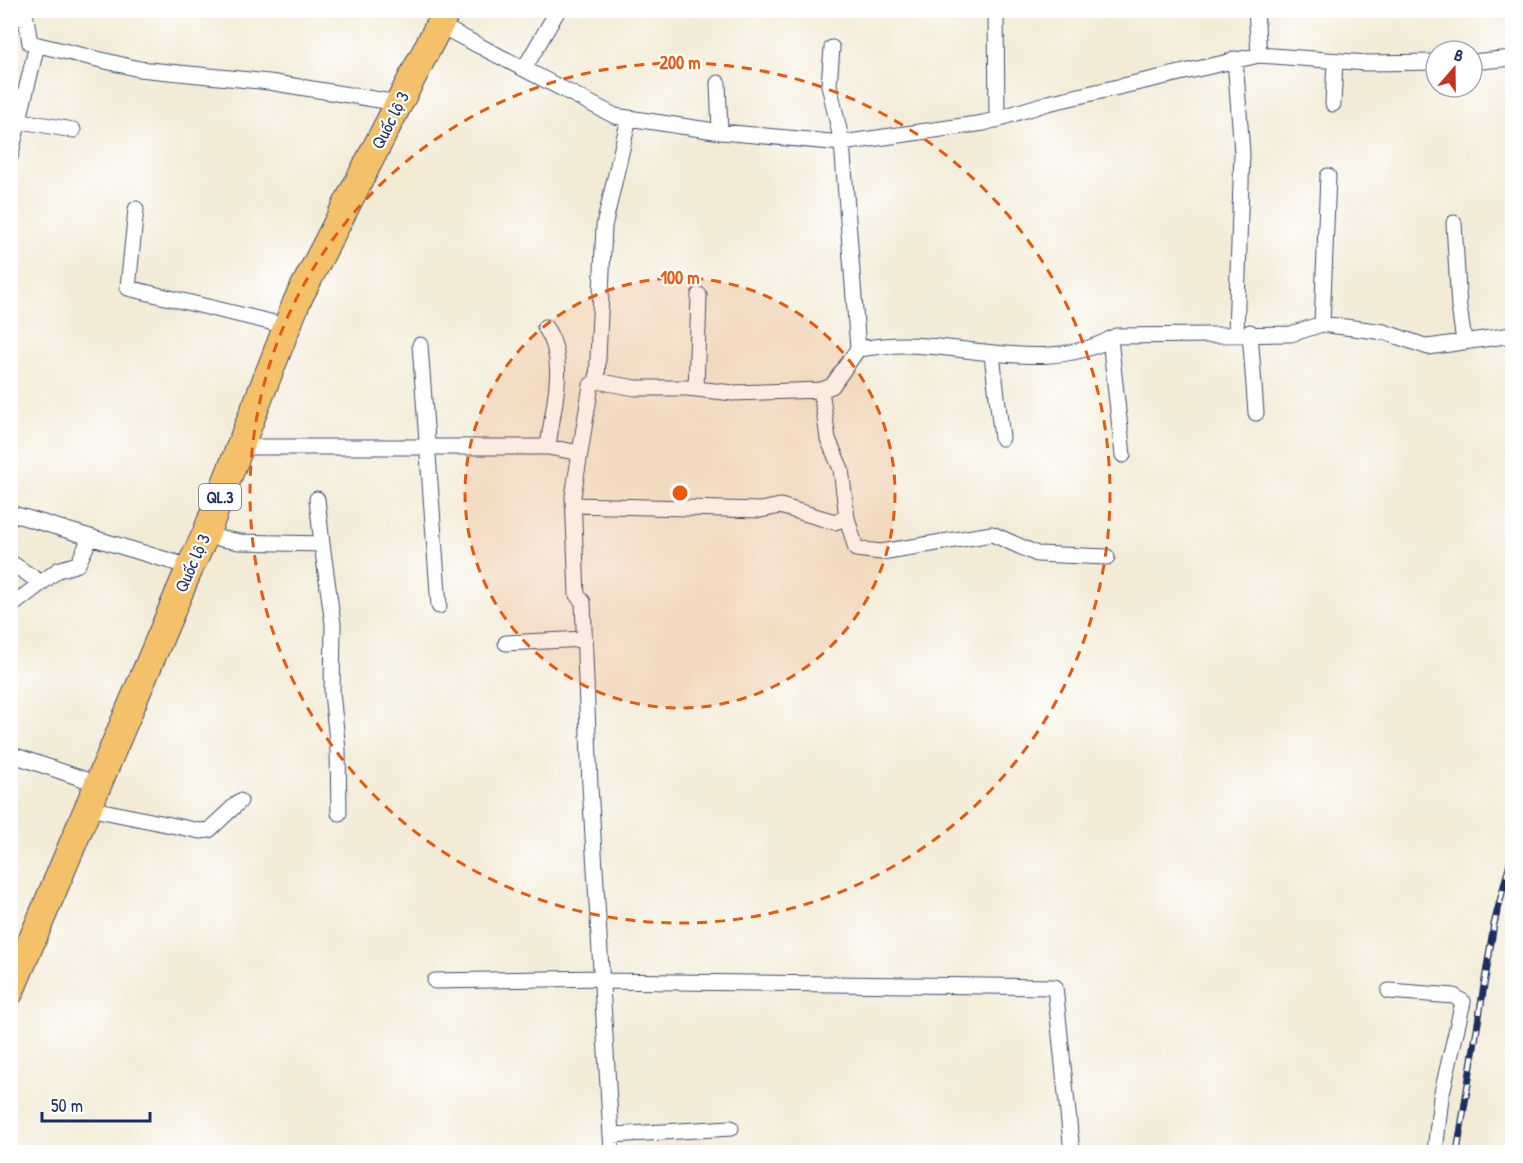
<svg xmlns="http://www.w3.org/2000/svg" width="1523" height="1163" font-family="'Patrick Hand',sans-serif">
<rect width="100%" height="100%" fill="#fff"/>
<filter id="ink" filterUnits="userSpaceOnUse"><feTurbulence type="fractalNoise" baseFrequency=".0167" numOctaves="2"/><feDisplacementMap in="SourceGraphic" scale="12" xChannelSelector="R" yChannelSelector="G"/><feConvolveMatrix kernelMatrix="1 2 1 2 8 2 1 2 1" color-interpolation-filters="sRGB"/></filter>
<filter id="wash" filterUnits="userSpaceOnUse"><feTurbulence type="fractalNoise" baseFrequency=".008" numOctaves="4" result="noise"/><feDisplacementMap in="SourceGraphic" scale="24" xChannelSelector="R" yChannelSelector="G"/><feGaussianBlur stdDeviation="1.35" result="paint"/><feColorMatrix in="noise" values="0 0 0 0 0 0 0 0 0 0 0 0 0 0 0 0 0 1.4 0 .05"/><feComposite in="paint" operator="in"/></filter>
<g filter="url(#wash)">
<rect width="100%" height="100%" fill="#f3ebd6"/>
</g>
<g filter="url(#ink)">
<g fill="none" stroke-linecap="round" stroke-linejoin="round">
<defs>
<path id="street" d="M996,10L997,120
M1256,10L1259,55L1367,63L1436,62
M10,17L26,18L30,43L139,69L269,82L398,103
M439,25L615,116L721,132L842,143L984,123L1048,103L1259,55
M1235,59L1242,153L1236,333
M1472,62L1512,58
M524,69L558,10
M718,83L720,131
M1333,104L1335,61
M10,119L73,130
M10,157L37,45
M136,209L128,288L287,326
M1454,223L1459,307L1464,341
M1322,324L1328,176
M1250,332L1256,413
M1110,339L1123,455
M420,345L439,606
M858,349C873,347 888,345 903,345C973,345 1051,374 1116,336L1291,334L1322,324L1384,332L1428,347L1512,335
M992,355L1002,438
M597,381L604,226L629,118
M696,389L699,295
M238,447H548C552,409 569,360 545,327
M548,447L580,453
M317,499L322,544
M573,505L761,510L780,506L835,522L847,518L841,469L828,439L821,390
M10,513L190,567
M847,518L856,549L881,552L992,534L1037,554L1107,557
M205,536L240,542L322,544L333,624L332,693L338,750L339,813
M10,562L41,583
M10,607L58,570L78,564L90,538
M506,643L585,639
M10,754L98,784
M88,808L200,831L209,830L240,801
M435,981L602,978
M602,981L1055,987L1072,1152
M1389,991L1454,996L1463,1002L1441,1097L1435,1152
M612,1135L731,1128
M612,1152L590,786L583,602L577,595L573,496L591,385L597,381L635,388H687L733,393L821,390L832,386L858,349L842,143L829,85L832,48"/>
<path id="highway" d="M10,992L190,567L205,536L297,301L447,10"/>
</defs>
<use href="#street" stroke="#3b4b70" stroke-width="17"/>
<use href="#highway" stroke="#3b4b70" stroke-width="29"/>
<use href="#street" stroke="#fff" stroke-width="15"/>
<use href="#highway" stroke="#f4c16a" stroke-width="27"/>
<defs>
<path id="rail" d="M1457,1152L1494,924L1512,855"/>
</defs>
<use href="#rail" stroke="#1b2f5e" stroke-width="7"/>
<use href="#rail" stroke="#fff" stroke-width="4.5" stroke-dasharray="14" stroke-linecap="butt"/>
</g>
</g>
<circle cx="680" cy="493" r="215" fill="#e8590c" fill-opacity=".12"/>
<g fill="none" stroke="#e8590c" stroke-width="3" stroke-dasharray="10 8">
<circle cx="680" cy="493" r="215"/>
<circle cx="680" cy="493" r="430"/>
</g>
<g text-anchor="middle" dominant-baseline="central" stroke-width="4.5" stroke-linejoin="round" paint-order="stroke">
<rect fill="#fff" stroke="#5f6d8e" stroke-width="1.5" x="199" y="484" width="42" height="26" rx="4.5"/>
<g font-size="16" font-weight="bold" fill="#1b2f5e">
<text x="220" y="497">QL.3</text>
</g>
<g font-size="18" fill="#1b2f5e" stroke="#fff">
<text transform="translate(390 120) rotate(-63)">Quốc lộ 3</text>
<text transform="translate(192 563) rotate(-66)">Quốc lộ 3</text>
</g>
</g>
<circle cx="680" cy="493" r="9" fill="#e8590c" stroke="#fff" stroke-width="3"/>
<g font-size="18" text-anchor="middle" font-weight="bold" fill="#e8590c" stroke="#fff" stroke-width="4.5" stroke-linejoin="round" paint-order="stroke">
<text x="680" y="69">200 m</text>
<text x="680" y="284">100 m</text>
</g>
<rect width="1523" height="1163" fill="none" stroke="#fff" stroke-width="36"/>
<g transform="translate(1454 69) rotate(20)"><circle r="28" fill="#ffffff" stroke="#a4acbf" stroke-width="1.5"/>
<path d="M0-4.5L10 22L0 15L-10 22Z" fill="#c8321e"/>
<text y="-9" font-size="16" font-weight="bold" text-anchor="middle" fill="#1b2f5e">B</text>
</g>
<path d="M42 1112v9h108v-9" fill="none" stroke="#1b2f5e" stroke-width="3"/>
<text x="51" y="1112" font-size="18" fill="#1b2f5e" stroke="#ffffff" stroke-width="4.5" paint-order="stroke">50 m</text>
</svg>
